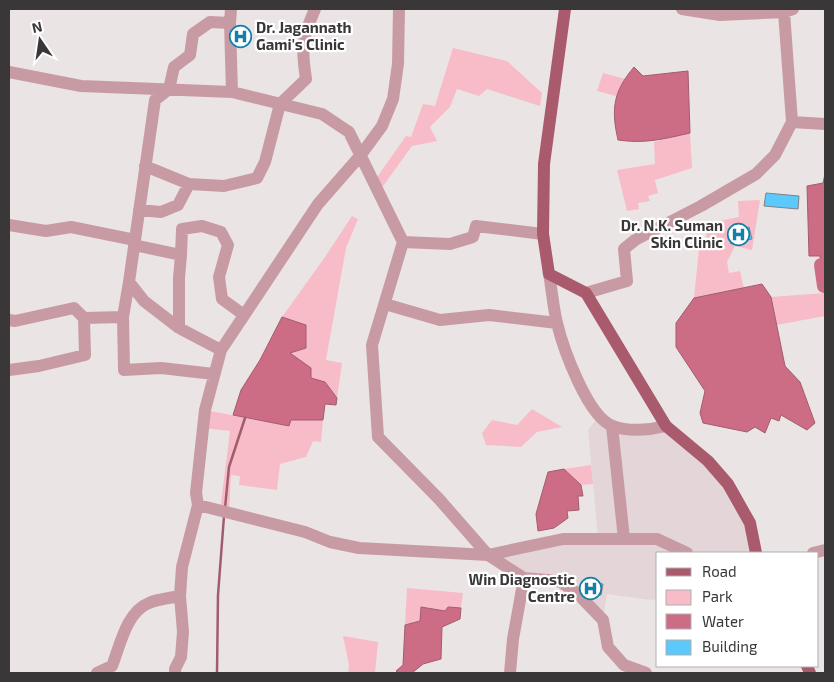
<svg xmlns="http://www.w3.org/2000/svg" width="834" height="682" font-family="'Exo 2',sans-serif">
<rect width="100%" height="100%" fill="#ebe4e5"/>
<path fill="#e4d5d8" d="M599,416L612,426H666L728,484L756,553H658V599L650,600L607,594L603,620L577,593L524,578L488,555L598,538L588,430Z"/>
<path fill="#f7bcc8" d="M453,48L507,61L542,93L540,106L487,89L479,96L457,89L450,107L430,127L437,141L412,146L378,193L373,183L406,136L411,137L423,104L435,106Z
M603,73L625,79L616,96L597,91Z
M690,133L692,168L655,180L658,193L648,196L650,201L638,203L639,209L627,211L617,170L655,164L654,142Z
M760,200L752,250L735,246L727,262L729,273L740,271L744,289L694,298L699,249L708,247L705,224L739,217L738,201Z
M352,216L358,219L346,248L326,360L342,363L337,398L325,382L310,378L290,353L282,317L325,257Z
M825,293V316L776,325L771,297Z
M532,409L562,427L537,432L521,447L486,445L482,433L492,420L517,425Z
M205,410L288,426L291,420H323L321,442L313,441L306,457L280,464L277,490L239,485L240,476L231,475L229,512L220,511L230,431L203,428Z
M591,465L593,484L581,485L564,469Z
M407,588L463,593L461,608L448,607C439,618 419,622 405,625Z
M343,636L378,642L375,673H348L349,665Z"/>
<path fill="#cd6d85" stroke="#a15d6e" d="M634,67L643,76L688,71L690,133C664,139 645,144 618,140C611,109 613,92 634,67Z
M825,174V263L821,265L820,256H809L807,186L823,183Z
M762,284L771,297L785,366L800,382L815,423L807,430L781,415L779,421L771,418L765,433L755,427L747,432L703,423L700,413L705,391L676,347V323L694,298Z
M282,317L306,325V348L290,353L311,368V378L325,382L337,398L336,405L325,404L323,420H291L289,426L233,415L241,390L260,360Z
M564,469L581,485L583,496H578L579,510L567,511L568,518L554,528L538,531L536,514L548,472Z
M421,607L445,611L448,607L461,608L460,619L442,627L441,659L423,664L412,673H399L396,671L403,665L405,625L420,621Z"/>
<g fill="none" stroke-linecap="round" stroke-linejoin="round">
<path stroke="#a15d6e" stroke-width="2.5" d="M225,508L229,467L245,418
M217,673L218,595L224,516"/>
<path stroke="#cd6d85" stroke-width="14" d="M821,265L824,286"/>
</g>
<path fill="#5bc9fb" stroke="#7e8385" d="M249,31L250,41L239,42L238,32Z
M766,193L799,196L798,209L764,206Z
M749,227L752,239L731,244L728,232Z
M586,581L603,584L601,595L588,593L584,589Z"/>
<g fill="none" stroke-linecap="round" stroke-linejoin="round">
<path stroke="#c89ba4" stroke-width="12" d="M231,9L230,23L232,92
M682,9L720,15L784,12L793,9
M9,72L81,86L232,92L322,114L349,132L403,242L372,345L378,437L439,499L488,555L524,578L559,581L577,593L603,620L608,647L624,665L646,673
M792,122L825,124
M145,166L189,184L224,186L257,178L265,162L280,104L306,79C301,46 302,39 315,9
M139,210L161,212L178,205L189,184
M9,225L46,231L71,227L135,240
M403,242L450,244L473,237L476,226L543,234
M134,245L181,255L182,229L202,226L221,232L228,245L219,277L222,299L244,315
M549,274C552,290 553,307 557,323C563,348 588,418 613,426C628,432 650,430 666,426
M129,282L144,301L179,328L221,350
M586,293L627,281L624,249L635,240L701,206L756,174L775,155L792,122L784,12
M385,304L440,320L489,315L557,323
M9,320L15,321L74,308L84,318
M179,328V278L181,255
M9,370L39,366L85,355L84,318L123,317
M214,374L161,368L124,370L123,317L129,282L155,100L169,89L174,67L190,55L193,34L210,22L230,23
M612,426L624,539
M198,505L305,532L330,542L359,548L488,555L563,539H657L687,553
M813,553L825,550
M97,673L112,666C120,646 126,612 149,603C158,599 170,598 180,596
M175,673V669L181,657L183,632L180,596L182,567L198,505L196,493L205,410L221,350L318,204L360,156L382,126L393,99L398,64L399,9
M510,673L513,639L524,578"/>
<path stroke="#a95a6d" stroke-width="12" d="M565,9L544,164L543,234L549,274L586,293L666,426L708,461L728,484L750,523L756,553
M807,666L810,673"/>
</g>
<defs>
<symbol id="hospital-ring" viewBox="-11 -11 22 22"><circle r="9.5" fill="#fff" stroke="#1480a8" stroke-width="1.5"/><path d="M-5-5h3v3.5h4V-5h3V5h-3V1.5h-4V5h-3Z" fill="#1480a8"/></symbol>
</defs>
<g fill-rule="evenodd">
<use href="#hospital-ring" x="228" y="24" width="25" height="25"/>
<use href="#hospital-ring" x="726" y="222" width="25" height="25"/>
<use href="#hospital-ring" x="578" y="576" width="25" height="25"/>
</g>
<g text-anchor="middle" dominant-baseline="central" stroke-width="4.5" stroke-linejoin="round" paint-order="stroke">
<g font-size="15" font-weight="bold" fill="#3a3738" stroke="#fff" text-anchor="end">
<text x="256" y="27" text-anchor="start">Dr. Jagannath<tspan x="256" dy="17">Gami's Clinic</tspan></text>
<text x="723" y="225">Dr. N.K. Suman<tspan x="723" dy="17">Skin Clinic</tspan></text>
<text x="575" y="579">Win Diagnostic<tspan x="575" dy="17">Centre</tspan></text>
</g>
</g>
<rect width="834" height="682" fill="none" stroke="#3a3738" stroke-width="20"/>
<rect x="656" y="552" width="162" height="115" fill="#ffffff" stroke="#b0afaf"/>
<rect x="666" y="568" width="25" height="8" fill="#a95a6d" stroke="#b0afaf"/>
<text x="702" y="577" font-size="15" fill="#3a3738">Road</text>
<rect x="666" y="590" width="25" height="15" fill="#f7bcc8" stroke="#b0afaf"/>
<text x="702" y="602" font-size="15" fill="#3a3738">Park</text>
<rect x="666" y="614" width="25" height="15" fill="#cd6d85" stroke="#b0afaf"/>
<text x="702" y="627" font-size="15" fill="#3a3738">Water</text>
<rect x="666" y="640" width="25" height="15" fill="#5bc9fb" stroke="#b0afaf"/>
<text x="702" y="652" font-size="15" fill="#3a3738">Building</text>
<g transform="translate(40 40) rotate(347)" stroke="#ffffff" stroke-width="4" paint-order="stroke">
<path d="M0-4L9 19L0 12L-9 19Z" fill="#3a3738"/>
<text y="-8" font-size="14" font-weight="bold" text-anchor="middle" fill="#3a3738">N</text>
</g>
</svg>
